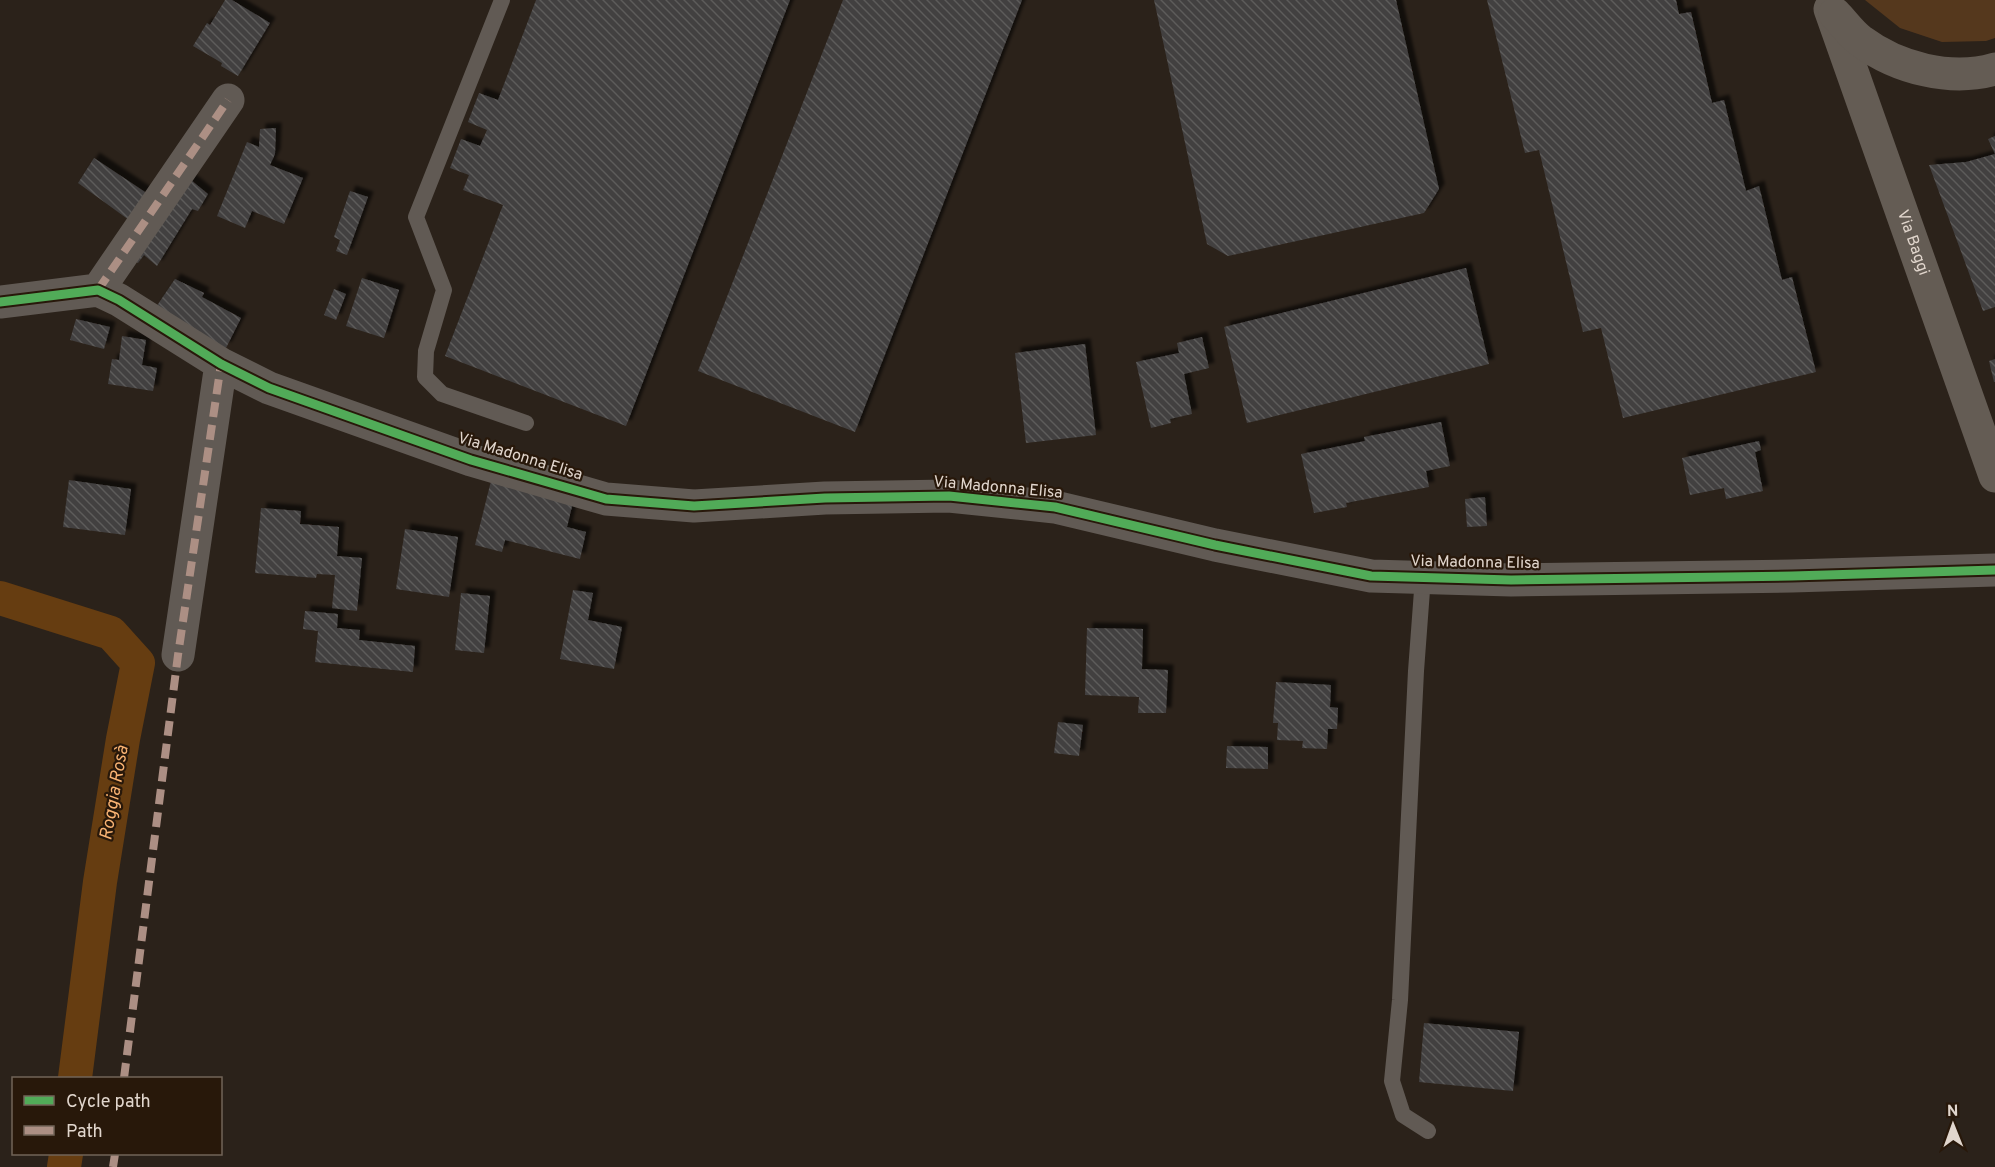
<svg xmlns="http://www.w3.org/2000/svg" width="1995" height="1167" font-family="Overpass,sans-serif">
<defs>
<pattern id="building-back-hatch" width="6" height="6" patternUnits="userSpaceOnUse" patternTransform="scale(1.5)"><rect width="6" height="6" fill="#424040"/><path d="M-1 5l2 2M0 0l6 6M5-1l2 2" fill="none" stroke="#5d5b5a"/></pattern>
<filter id="shadow"><feDropShadow dx="5.5" dy="-5.5" stdDeviation="1.5" flood-color="#0009"/></filter>
</defs>
<rect width="100%" height="100%" fill="#2b221a"/>
<path fill="#55381d" d="M1865,0H1995V38L1986,41L1942,42L1900,28Z"/>
<g fill="none" stroke-linecap="round" stroke-linejoin="round">
<path stroke="#663d11" stroke-width="34" d="M0,598L111,633L138,663L123,739L100,882L75,1078
M64,1167L66,1154"/>
</g>
<path fill="url(#building-back-hatch)" filter="url(#shadow)" d="M225,0H232L270,23L238,76L221,66L222,63L193,46L207,23L210,25Z
M536,0H790L626,426L445,356L503,205L463,190L469,175L450,168L461,139L480,146L487,130L468,122L479,93L498,100Z
M843,0H1022L855,432L698,371Z
M1154,0H1396L1439,189L1424,213L1228,256L1207,244Z
M1487,0H1676L1679,14L1691,12L1712,103L1724,100L1746,191L1759,186L1782,280L1792,277L1816,372L1623,418L1601,328L1583,332L1539,150L1525,153Z
M276,128L275,154L270,165L303,178L284,224L252,211L245,228L217,216L247,142L259,147L260,129Z
M1995,136V307L1983,311L1929,165L1966,162L1995,154L1988,139Z
M94,158L148,194L129,220L78,183Z
M186,176L208,194L198,211L192,209L157,266L144,255L138,263L126,254Z
M350,191L368,197L347,255L336,251L340,240L334,237Z
M1466,268L1489,364L1247,423L1224,327Z
M362,278L399,290L384,338L346,326Z
M175,279L204,293L202,297L241,318L226,348L156,307Z
M334,289L346,294L336,320L324,315Z
M76,319L110,327L104,349L70,340Z
M122,336L146,340L142,365L157,368L153,391L108,384L112,359L119,360Z
M1202,337L1209,368L1184,374L1192,414L1170,419L1171,423L1151,428L1136,362L1179,353L1177,343Z
M1085,344L1096,435L1026,443L1015,353Z
M1995,359V382H1994L1989,361Z
M1441,422L1450,466L1426,471L1429,487L1346,503L1347,507L1314,513L1301,454L1365,441L1364,437Z
M1759,441L1761,450L1755,452L1763,491L1726,499L1724,488L1690,495L1682,458Z
M493,473L575,494L567,527L586,532L580,559L505,540L502,552L475,545Z
M69,480L131,489L125,535L63,527Z
M1485,497L1487,526L1467,527L1465,499Z
M261,508L301,511L300,524L339,527L337,556L362,558L357,611L332,608L335,575L317,574L316,578L255,573Z
M405,529L458,537L449,597L396,589Z
M573,590L593,593L588,620L622,627L614,669L560,659Z
M461,593L490,596L484,653L455,650Z
M305,611L338,614L337,628L360,630L359,640L415,646L413,672L315,662L318,631L303,629Z
M1087,628L1143,629L1142,669L1168,670L1166,713H1138L1139,697L1085,695Z
M1276,682L1331,685L1330,707L1338,708L1337,729H1328L1327,749L1302,748L1303,741L1277,740L1278,723H1273Z
M1058,722L1083,725L1079,756L1054,753Z
M1227,746L1268,747V769L1226,768Z
M1424,1023L1519,1032L1513,1091L1419,1082Z"/>
<g fill="none" stroke-linecap="round" stroke-linejoin="round">
<path stroke="#615a54" stroke-width="16" d="M502,0L416,217L444,290L426,351L425,377L442,394L526,423
M1423,577L1416,671L1400,1000L1392,1081L1403,1115L1428,1131"/>
<path stroke="#615a54" stroke-width="33" d="M98,290L228,100
M0,302L98,290L119,300L221,364L269,388L471,460L606,499L694,506L825,498L949,496L1055,507L1215,545L1371,576L1511,580L1792,576L1995,570
M178,655L221,364"/>
<g stroke="#645c54" stroke-width="33">
<path id="s1" d="M1830,9L1995,476"/>
<path d="M1835,14C1843,22 1851,34 1861,41C1897,68 1951,82 1995,69"/>
</g>
<path stroke="#ac8f84" stroke-width="8" stroke-dasharray="15 8" stroke-linecap="butt" d="M98,290L228,100
M124,1078L178,655L221,364
M113,1167L115,1154"/>
<defs>
<path id="cycleway" d="M0,302L98,290L119,300L221,364L269,388L471,460L606,499L694,506L825,498L949,496L1055,507L1215,545L1371,576L1511,580L1792,576L1995,570"/>
</defs>
<use href="#cycleway" stroke="#28180a" stroke-width="13"/>
<use href="#cycleway" stroke="#51ab58" stroke-width="9"/>
</g>
<g text-anchor="middle" dominant-baseline="central" stroke-width="4.5" stroke-linejoin="round" paint-order="stroke">
<g font-size="16" fill="#e1d6cd" stroke="#28180a">
<text stroke="none"><textPath href="#s1" startOffset="248">Via Baggi</textPath></text>
<text transform="translate(520 457) rotate(17)">Via Madonna Elisa</text>
<text transform="translate(998 488) rotate(5)">Via Madonna Elisa</text>
<text transform="translate(1475 563) rotate(1)">Via Madonna Elisa</text>
</g>
<g font-size="18" font-style="italic" fill="#f8b272" stroke="#28180a">
<text transform="translate(115 793) rotate(-80)">Roggia Rosà</text>
</g>
</g>
<rect x="12" y="1077" width="210" height="78" fill="#28180a" stroke="#726458" stroke-width="1.5"/>
<rect x="24" y="1096" width="30" height="9" fill="#51ab58" stroke="#726458" stroke-width="1.5"/>
<text x="66" y="1107" font-size="18" fill="#e1d6cd">Cycle path</text>
<rect x="24" y="1126" width="30" height="9" fill="#ac8f84" stroke="#726458" stroke-width="1.5"/>
<text x="66" y="1137" font-size="18" fill="#e1d6cd">Path</text>
<g transform="translate(1953 1125) rotate(359)" stroke="#28180a" stroke-width="4.5" paint-order="stroke">
<path d="M0-4.5L10 22L0 15L-10 22Z" fill="#e1d6cd"/>
<text y="-9" font-size="16" font-weight="bold" text-anchor="middle" fill="#e1d6cd">N</text>
</g>
</svg>
